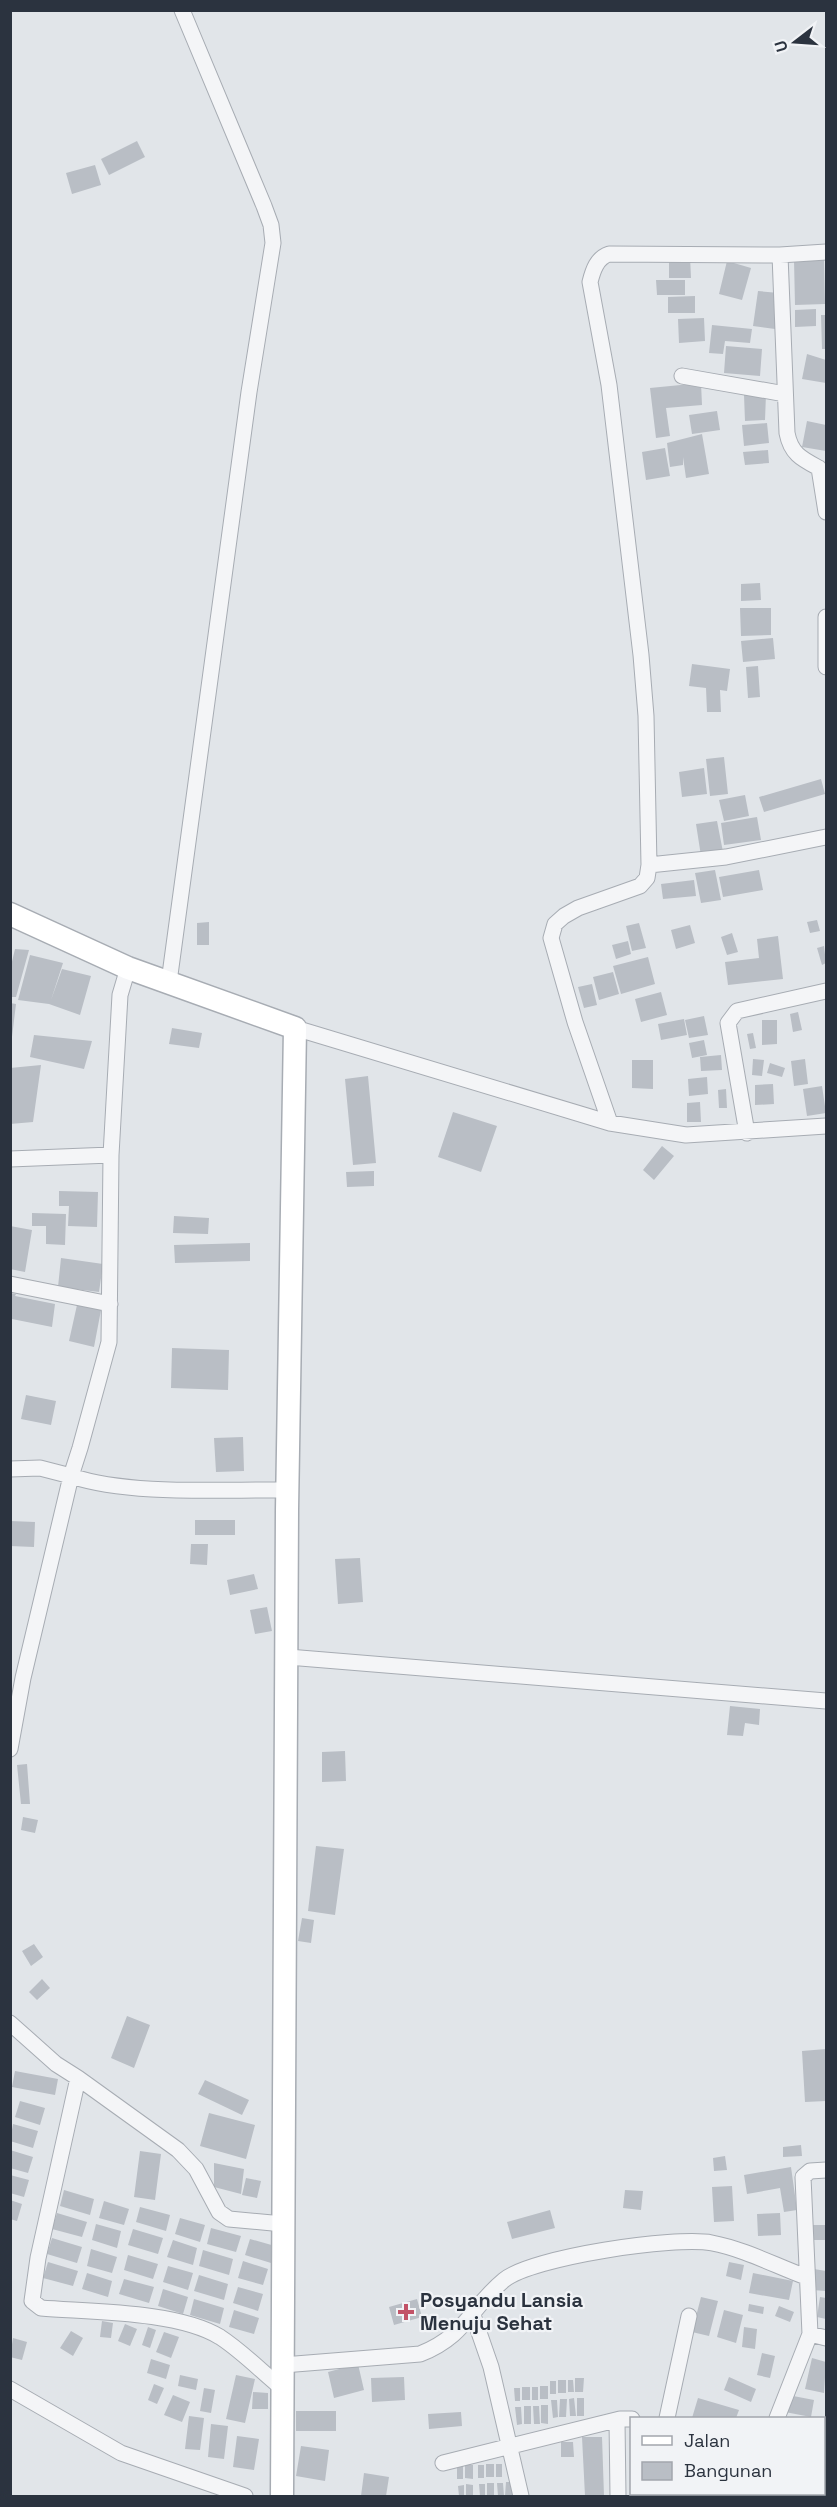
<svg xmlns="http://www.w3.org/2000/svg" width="837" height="2507" font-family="'Space Grotesk',sans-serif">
<rect width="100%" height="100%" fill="#e1e5e9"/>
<path fill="#b9bec5" d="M137,141L145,157L109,175L101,159Z
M95,165L101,185L72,194L66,173Z
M669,256H690L691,278H669Z
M824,259L825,304L795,305L794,260Z
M727,261L751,268L742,300L719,294Z
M656,280H685V295H657Z
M758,291L779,293L775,329L753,326Z
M695,296V313H668V297Z
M816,309V326L795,327V310Z
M821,315H826V349H822Z
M704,318L705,341L679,343L678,319Z
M712,325L752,329L750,343L725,341L723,354L709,353Z
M726,346L762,349L760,376L724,373Z
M807,354L826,360V383L802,379Z
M701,383L702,405L666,408L670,436L656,438L650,388Z
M766,394L765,420L745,421L744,395Z
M717,411L720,430L692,434L689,415Z
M807,421L826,425V451L802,447Z
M767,423L769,443L744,446L742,425Z
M702,434L709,474L686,478L683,457V465L670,467L667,443Z
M665,448L670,476L646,480L642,452Z
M768,450L769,463L745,465L743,452Z
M760,583L761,600L741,601V584Z
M740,608H771V635L741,636Z
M773,638L775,659L743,662L741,641Z
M692,664L730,669L727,691L720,690L721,712H707L706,688L689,686Z
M758,666L760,697L748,698L746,667Z
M724,757L728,794L710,796L706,759Z
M704,768L707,794L682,797L679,772Z
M821,779L825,794L764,812L759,797Z
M745,795L749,816L724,821L719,800Z
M757,817L761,840L724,845L721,823Z
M717,821L723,852L701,856L696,824Z
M715,870L721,900L701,903L695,873Z
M759,870L763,890L723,897L719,877Z
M694,880L696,896L663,899L661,884Z
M817,920L820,931L810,933L807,922Z
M209,922V945H197V923Z
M639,923L646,948L632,951L626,926Z
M690,925L695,943L676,949L671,930Z
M732,933L738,952L727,955L721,937Z
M778,936L783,979L728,985L725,962L759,958L757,939Z
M628,941L631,954L616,959L612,945Z
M824,946L826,963L822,965L817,948Z
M15,949L29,950L16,997H10V970Z
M30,955L63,963L51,1000L62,969L91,976L80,1015L49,1004L18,1000Z
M648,957L655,984L621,994L613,966Z
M613,972L619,994L599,1000L593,977Z
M592,984L597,1005L584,1008L578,987Z
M661,992L667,1015L641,1022L635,999Z
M10,1003L16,1004L12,1037H10Z
M798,1012L802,1030L793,1032L790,1014Z
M704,1016L708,1035L689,1038L685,1020Z
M684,1019L687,1035L661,1040L658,1024Z
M762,1020H777V1044L762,1045Z
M172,1028L202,1033L199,1048L169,1044Z
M753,1033L756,1048L750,1049L747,1034Z
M34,1035L92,1041L84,1069L30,1057Z
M704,1040L707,1055L692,1058L689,1043Z
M721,1055L722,1070L701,1071L700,1057Z
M753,1059L764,1060L762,1076L752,1075Z
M805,1059L808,1084L794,1086L791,1061Z
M632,1060H653V1089L632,1088Z
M770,1063L785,1068L782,1077L767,1073Z
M41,1065L33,1122L10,1124V1068Z
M368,1076L376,1163L353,1165L345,1079Z
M707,1077L708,1094L689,1096L688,1079Z
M773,1084L774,1104L755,1105V1085Z
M822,1086L826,1113L807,1116L803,1089Z
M726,1089L727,1108H719L718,1090Z
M700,1102L701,1122H687V1103Z
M453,1112L497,1126L481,1172L438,1157Z
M662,1146L674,1156L654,1180L643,1170Z
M374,1171V1186L347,1187L346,1172Z
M59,1191L98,1192L97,1227L68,1226L69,1206H59Z
M32,1213L66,1214L65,1245L46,1244V1226H32Z
M174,1216L209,1218L208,1234L173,1233Z
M10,1226L32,1230L25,1272L10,1269Z
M250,1243V1261L175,1263L174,1245Z
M61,1258L103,1264L99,1292L58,1287Z
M10,1293L16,1294L15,1296L55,1304L52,1327L12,1319Z
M77,1305L101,1310L94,1347L69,1341Z
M172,1348L229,1350L228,1390L171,1388Z
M26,1395L56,1401L51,1425L21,1419Z
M243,1437L244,1471L216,1472L214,1438Z
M195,1520H235V1535H195Z
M10,1521L35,1522L34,1547L10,1546Z
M191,1544H208L207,1565L190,1564Z
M360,1558L363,1602L338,1604L335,1559Z
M254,1574L258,1589L230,1595L227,1580Z
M267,1607L272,1631L255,1634L250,1610Z
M730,1706L760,1709L759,1725L745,1723L743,1736L727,1735Z
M345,1751L346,1781L322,1782V1752Z
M27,1764L30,1804H21L17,1765Z
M23,1817L38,1820L35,1833L21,1830Z
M316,1846L344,1849L335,1915L308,1911Z
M302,1918L314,1920L311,1943L298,1941Z
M34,1944L43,1957L31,1966L22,1951Z
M42,1979L50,1988L37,2000L29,1992Z
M127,2016L150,2025L134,2068L111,2058Z
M826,2049V2101L805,2102L802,2051Z
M15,2071L58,2079L55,2095L12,2087Z
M205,2080L249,2100L242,2115L198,2094Z
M20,2101L45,2108L40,2125L15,2117Z
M209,2113L255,2125L246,2159L200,2146Z
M13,2124L38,2131L33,2148L10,2141Z
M801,2145L802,2156L783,2157V2147Z
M10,2150L33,2157L28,2173L10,2168Z
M140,2151L161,2154L155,2200L134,2197Z
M725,2156L727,2170L714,2171L713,2158Z
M214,2163L244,2169L241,2194L214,2187Z
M791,2167L797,2210L784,2212L780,2188L747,2194L744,2175Z
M10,2175L29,2180L24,2197L10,2193Z
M246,2178L261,2181L257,2198L242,2195Z
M732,2186L734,2221L714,2222L712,2187Z
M64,2190L94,2199L90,2215L60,2206Z
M625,2190L643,2191L641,2210L623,2208Z
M10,2200L22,2204L17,2221L10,2219Z
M104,2201L129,2209L124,2225L99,2218Z
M140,2207L170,2215L166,2231L136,2222Z
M550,2210L555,2228L512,2239L507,2222Z
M57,2213L87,2222L82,2237L52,2229Z
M780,2213L781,2235L758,2236L757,2214Z
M180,2218L205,2225L200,2242L175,2234Z
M96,2224L121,2231L117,2248L92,2240Z
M810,2225H826V2240H810Z
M211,2228L241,2236L236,2252L207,2244Z
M133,2229L163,2238L158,2254L128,2245Z
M52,2238L82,2247L77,2263L47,2254Z
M250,2239L275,2246L271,2263L245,2255Z
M173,2240L197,2248L193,2265L167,2257Z
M91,2249L117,2257L112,2273L87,2266Z
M203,2250L233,2259L229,2275L199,2266Z
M128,2255L158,2264L153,2279L124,2270Z
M243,2261L268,2269L263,2285L238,2278Z
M48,2262L78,2271L73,2286L43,2278Z
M729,2262L744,2265L741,2280L726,2276Z
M168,2266L193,2273L188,2290L163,2282Z
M814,2269L826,2271V2291L812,2290Z
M87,2273L112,2281L108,2297L82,2289Z
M753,2273L793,2281L789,2300L749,2293Z
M199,2275L228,2284L224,2300L194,2291Z
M124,2279L154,2287L149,2303L119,2294Z
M238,2287L263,2294L258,2311L233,2303Z
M163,2289L188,2297L183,2314L158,2306Z
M701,2297L718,2301L709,2336L692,2332Z
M820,2297L826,2298V2319L817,2317Z
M194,2299L224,2308L220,2324L190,2315Z
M417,2299L422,2317L394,2325L389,2307Z
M749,2304L764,2307L763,2314L748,2311Z
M779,2306L794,2312L790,2322L775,2316Z
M234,2310L259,2318L254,2334L229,2327Z
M724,2310L743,2315L736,2343L717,2337Z
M102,2321L113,2323L111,2338L100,2337Z
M125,2324L137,2329L130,2346L118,2341Z
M148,2327L156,2330L150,2348L142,2345Z
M744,2327L757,2329L755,2349L742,2347Z
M71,2331L83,2338L73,2356L60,2348Z
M164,2332L179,2337L171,2358L156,2352Z
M13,2338L27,2342L22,2360L10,2357Z
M762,2353L775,2356L770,2378L757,2375Z
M812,2358L826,2362L824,2393L805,2389Z
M151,2359L170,2365L166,2379L147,2373Z
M358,2364L364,2390L334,2398L328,2372Z
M180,2375L198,2379L196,2390L178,2386Z
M236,2375L255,2379L245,2423L226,2419Z
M404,2377L405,2400L372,2402L371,2378Z
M729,2377L756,2389L751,2402L724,2390Z
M575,2378H584L583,2392H575Z
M558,2380H566V2393H558Z
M568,2380H573L574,2392H568Z
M550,2381H556V2394H550Z
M154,2384L164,2388L157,2404L148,2400Z
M540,2386H548V2399H540Z
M522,2387H530V2400H522Z
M532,2387H538V2400H532Z
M204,2388L215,2390L211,2413L200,2411Z
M514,2388H520V2401H515Z
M253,2392L268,2393V2409H252Z
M173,2395L190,2402L182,2422L164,2415Z
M788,2395L814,2400L811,2417L785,2412Z
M574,2398L576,2416H570L569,2399Z
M577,2398H584V2416H577Z
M698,2398L739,2410L736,2418H692Z
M560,2399H567L566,2417H559Z
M551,2400H557L558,2417L553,2418Z
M541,2405H548V2424L541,2423Z
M524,2406H531V2424H524Z
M533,2406H539L540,2424H534Z
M515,2407H521L522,2424L517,2425Z
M296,2411H336V2431H296Z
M461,2412L462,2426L429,2429L428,2414Z
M189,2416L204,2418L200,2450L185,2449Z
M211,2424L228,2426L224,2459L208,2457Z
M237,2436L259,2439L254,2470L233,2467Z
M582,2437H602L604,2496H585Z
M561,2442H573L574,2457H561Z
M301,2446L329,2450L325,2481L296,2476Z
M486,2464H494V2477H486Z
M496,2464H502V2477H496Z
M465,2465H473V2479L465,2478Z
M478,2465H484V2478H478Z
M463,2466V2479H457V2467Z
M364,2473L389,2477L386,2496H361Z
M506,2482H513L512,2496H505Z
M487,2483H494V2496H487Z
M497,2483H503L504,2496H498Z
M466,2484L473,2485V2496H466Z
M479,2484H485V2496H480Z
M464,2485V2496H459L458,2486Z"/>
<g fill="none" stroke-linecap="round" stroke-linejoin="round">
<defs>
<path id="street" d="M780,255L787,433C791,454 802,459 819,468L826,512
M682,376L785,394
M826,617V667
M649,865L726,857L826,837
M169,982L249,392L273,243L271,225L264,206L182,10
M295,1028L610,1123L686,1135L826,1126
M610,1123L575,1022L551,938L555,924L564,916L578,908L640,886L647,878L649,865L646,716L641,655L609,385L590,282C593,270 597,258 609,254L780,255L826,252
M747,1133L728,1023L737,1011L826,991
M10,1159L111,1155
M10,1284L110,1304
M10,1469L40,1468L71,1476L80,1448L109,1342L111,1155L120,995L128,968
M288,1657L826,1701
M10,1749L23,1678L71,1476C131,1496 223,1489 288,1490
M10,2023L56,2064L78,2078L38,2258L32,2301L41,2308C91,2312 178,2311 220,2337C243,2352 263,2373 284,2390
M78,2078L178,2150L196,2169L219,2212L229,2219L283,2224
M473,2315L491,2367L521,2496
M810,2334L826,2338
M283,2365L420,2354C466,2336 470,2308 504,2280C532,2257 675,2236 712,2243C744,2249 776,2266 806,2277
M10,2389L121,2453L245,2496
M667,2418L689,2316
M777,2418L810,2334L803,2177L810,2171L826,2170
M617,2421L618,2496
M443,2463L620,2419H632
M748,2496L749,2494"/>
<path id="secondary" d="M10,914L128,968L295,1028L287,1510L282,2496"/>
</defs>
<use href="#street" stroke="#a7acb3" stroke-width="17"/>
<use href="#secondary" stroke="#a7acb3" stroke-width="25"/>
<use href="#street" stroke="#f4f5f7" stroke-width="15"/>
<use href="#secondary" stroke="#fff" stroke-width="22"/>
</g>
<path fill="#c25267" stroke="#f1f3f6" stroke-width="2" d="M403 2303h6v6h6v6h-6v6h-6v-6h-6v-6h6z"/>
<g text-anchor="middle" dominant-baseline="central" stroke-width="4.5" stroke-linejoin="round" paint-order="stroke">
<g font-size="20" font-weight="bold" fill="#2b333f" stroke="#f1f3f6" text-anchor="start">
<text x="420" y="2300">Posyandu Lansia<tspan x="420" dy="23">Menuju Sehat</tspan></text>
</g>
</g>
<rect width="837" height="2507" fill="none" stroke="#2b333f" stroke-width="24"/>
<rect x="630" y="2417" width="195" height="78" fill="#f1f3f6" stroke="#a2a6ad" stroke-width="1.5"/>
<rect x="642" y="2436" width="30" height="9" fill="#ffffff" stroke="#a2a6ad" stroke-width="1.5"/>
<text x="684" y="2447" font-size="18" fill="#2b333f">Jalan</text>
<rect x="642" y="2462" width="30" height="18" fill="#b9bec5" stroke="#a2a6ad" stroke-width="1.5"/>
<text x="684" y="2477" font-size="18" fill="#2b333f">Bangunan</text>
<g transform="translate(795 42) rotate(253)" stroke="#f1f3f6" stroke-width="4.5" paint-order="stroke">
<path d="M0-4.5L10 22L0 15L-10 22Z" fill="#2b333f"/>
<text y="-9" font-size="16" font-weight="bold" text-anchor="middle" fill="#2b333f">U</text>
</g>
</svg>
